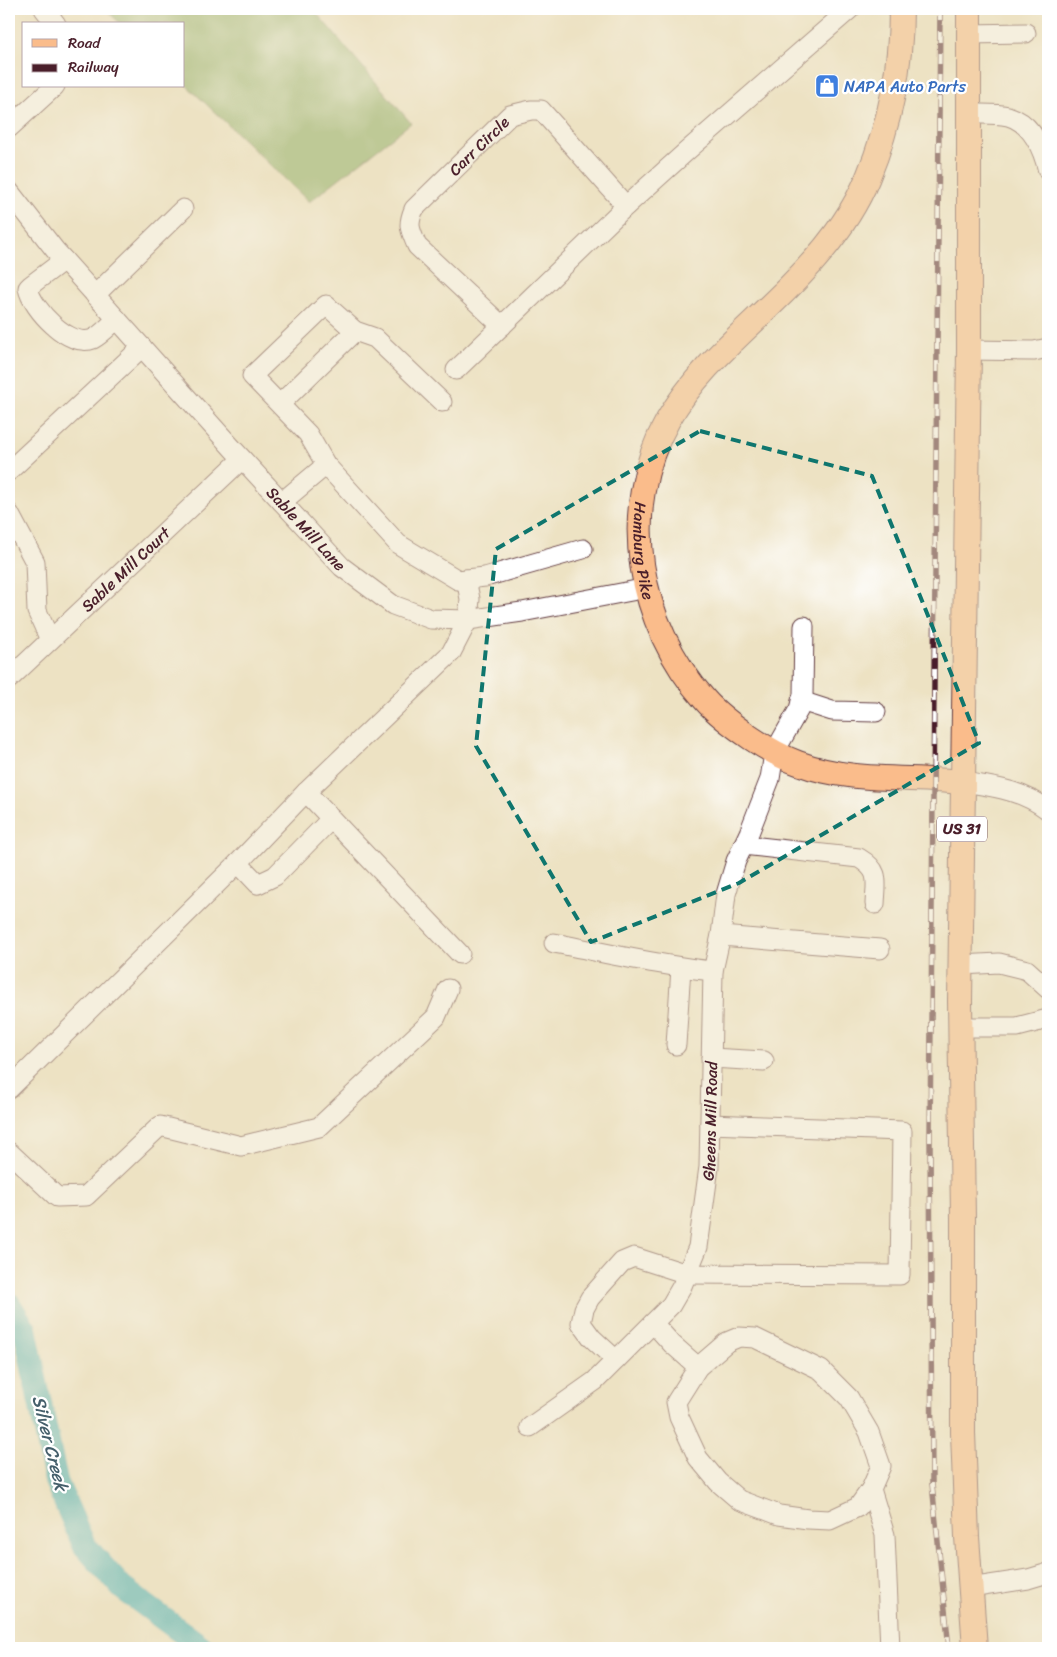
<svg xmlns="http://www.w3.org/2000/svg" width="1057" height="1657" font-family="Sriracha,sans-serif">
<rect width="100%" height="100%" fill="#fff"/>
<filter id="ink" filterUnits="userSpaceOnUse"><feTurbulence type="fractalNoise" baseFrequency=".02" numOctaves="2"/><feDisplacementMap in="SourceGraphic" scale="10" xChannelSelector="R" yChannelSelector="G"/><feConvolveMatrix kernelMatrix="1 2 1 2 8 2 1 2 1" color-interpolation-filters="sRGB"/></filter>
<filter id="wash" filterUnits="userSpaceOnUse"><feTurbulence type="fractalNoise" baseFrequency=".0096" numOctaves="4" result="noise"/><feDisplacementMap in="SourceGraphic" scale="20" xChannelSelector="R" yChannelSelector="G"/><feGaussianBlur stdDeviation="1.12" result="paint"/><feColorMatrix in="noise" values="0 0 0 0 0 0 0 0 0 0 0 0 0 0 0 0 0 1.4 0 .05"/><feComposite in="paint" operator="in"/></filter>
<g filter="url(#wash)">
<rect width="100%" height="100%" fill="#ede2c3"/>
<path fill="#86aa60" stroke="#686446" d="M105,9H313L411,123L309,202L184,83V24H121Z"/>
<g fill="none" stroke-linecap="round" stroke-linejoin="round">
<path stroke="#3eaeb9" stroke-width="24" d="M9,1304L25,1329L56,1481L84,1545L122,1588L203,1648"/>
</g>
</g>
<g filter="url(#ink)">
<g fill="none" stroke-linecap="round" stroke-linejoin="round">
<defs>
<g id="minor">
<path d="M44,9L56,24"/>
<path d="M969,34L1026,33"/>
<path d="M969,114C981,114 996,113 1008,116C1032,123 1043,150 1048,171"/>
<path d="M9,128L55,86"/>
<path id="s1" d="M9,191L55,250L234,450L342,567L393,605L431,619L468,620L522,612L647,588"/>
<path d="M64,260L31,285L28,288C32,309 70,349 93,339C101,335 110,325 117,319"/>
<path d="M95,295L183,209"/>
<path id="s2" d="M502,326L417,246C410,229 407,226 414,209L510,115L531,110H541L626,206"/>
<path d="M969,350L1034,351L1048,348"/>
<path d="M456,370L626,206L688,150L850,9"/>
<path d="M442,402L375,338L355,331L326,305L252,376L308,434L326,465L398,544L458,580L485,577L583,549"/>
<path d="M280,404L355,331"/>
<path d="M9,471L142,347"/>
<path d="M282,502L326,465"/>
<path d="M9,513L35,562L37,611L50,640"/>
<path id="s3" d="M9,679L242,459"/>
<path d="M801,701L832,711L876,712"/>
<path d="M963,782C994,787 1022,790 1048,810"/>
<path d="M306,792L460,954"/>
<path d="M331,819L275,876L258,884L238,863L306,792L451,653L468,620L470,599L466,579"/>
<path d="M743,845L859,858C881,871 876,881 875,904"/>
<path d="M721,936L880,949"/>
<path d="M554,943C607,953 660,966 713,971"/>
<path d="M961,965L999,963L1027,970L1048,989"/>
<path d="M960,1027H1017L1048,1019"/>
<path d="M676,1045L681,968"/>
<path d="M711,1058L764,1061"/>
<path d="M9,1089L238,863"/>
<path d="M9,1152L57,1197L86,1196L160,1126L241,1146L319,1127L436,1017L448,989"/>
<path d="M653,1323L672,1344L698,1367L727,1342L739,1337L755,1338L821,1370L849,1398L869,1432L881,1466L871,1489L858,1507L830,1520L808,1519L779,1515L739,1500L718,1482L698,1458L679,1417L676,1402L698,1367"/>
<path d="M616,1360L592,1338L581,1323L584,1309L590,1298L622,1262L634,1257L687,1274L900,1275L902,1131L710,1124"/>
<path id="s4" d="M530,1427L595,1381L671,1305L682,1286L698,1247L709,1167L713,971L721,935L726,894L736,861L749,833L770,779L774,753L799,709L803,695L804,626"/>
<path d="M871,1489L885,1535L890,1648"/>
<path d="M970,1588L1028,1579L1048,1573"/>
</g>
<g id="major">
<path id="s5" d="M901,9C901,66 890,124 868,177C852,217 821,255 790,286C748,329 698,367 668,420C617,510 638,625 705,700C718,715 735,727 751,738C766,748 781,757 798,763C851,783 908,776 963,782"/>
<path d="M969,9V350L960,1001L963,1218V1433L967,1537L975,1648"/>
</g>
</defs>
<use href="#minor" stroke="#623c42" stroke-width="21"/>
<use href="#major" stroke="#623c42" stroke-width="26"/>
<use href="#minor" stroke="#fff" stroke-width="19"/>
<use href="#major" stroke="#fabc8b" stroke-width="24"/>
<defs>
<path id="rail" d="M940,9L930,1137L932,1484L949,1648"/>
</defs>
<use href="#rail" stroke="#4a1f2b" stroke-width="5.5"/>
<use href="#rail" stroke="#fff" stroke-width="4" stroke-dasharray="11" stroke-linecap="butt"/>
</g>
</g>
<path d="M0 0H1057V1657H0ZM700,431L872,476L979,743L739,883L591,942L476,746L496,549Z" fill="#ede2c3" fill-opacity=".55" fill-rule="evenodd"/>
<path fill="none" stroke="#0f766e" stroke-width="4" stroke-dasharray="10 6" stroke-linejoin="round" d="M700,431L872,476L979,743L739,883L591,942L476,746L496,549Z"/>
<defs>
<symbol id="shop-square" viewBox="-11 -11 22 22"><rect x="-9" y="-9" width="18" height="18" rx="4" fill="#3f7fe0" stroke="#fff"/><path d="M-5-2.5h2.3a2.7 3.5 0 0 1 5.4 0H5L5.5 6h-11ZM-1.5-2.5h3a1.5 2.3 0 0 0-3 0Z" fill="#fff"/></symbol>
</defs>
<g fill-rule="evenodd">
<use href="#shop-square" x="813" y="72" width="28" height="28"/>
</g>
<g text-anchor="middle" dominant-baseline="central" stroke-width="4.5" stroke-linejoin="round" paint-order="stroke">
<rect fill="#fff" stroke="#80626b" stroke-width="1" x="937" y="816.5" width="50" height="25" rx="4"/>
<g font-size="15" font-weight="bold" fill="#4a1f2b">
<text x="962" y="829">US 31</text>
</g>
<g font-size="16" fill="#366cbe" stroke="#fff" text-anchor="start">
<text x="844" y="86">NAPA Auto Parts</text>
</g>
<g font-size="16" fill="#4a1f2b" stroke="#fff">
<text stroke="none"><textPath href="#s2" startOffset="246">Carr Circle</textPath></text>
<text stroke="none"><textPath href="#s1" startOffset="450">Sable Mill Lane</textPath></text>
<text stroke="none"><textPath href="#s5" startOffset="625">Hamburg Pike</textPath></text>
<text stroke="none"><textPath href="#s3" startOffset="160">Sable Mill Court</textPath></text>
<text stroke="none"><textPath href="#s4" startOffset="378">Gheens Mill Road</textPath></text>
</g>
<g font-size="18" font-style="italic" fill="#455f6b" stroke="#fff">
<text transform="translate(50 1443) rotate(76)">Silver Creek</text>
</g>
</g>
<rect width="1057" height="1657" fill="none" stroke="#fff" stroke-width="30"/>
<rect x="22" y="22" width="162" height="65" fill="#ffffff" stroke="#b7a5aa"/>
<rect x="32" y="39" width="25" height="8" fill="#fabc8b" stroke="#b7a5aa"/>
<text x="68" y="48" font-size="15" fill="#4a1f2b">Road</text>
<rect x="32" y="64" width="25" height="8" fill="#4a1f2b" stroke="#b7a5aa"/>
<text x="68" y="72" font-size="15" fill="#4a1f2b">Railway</text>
</svg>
